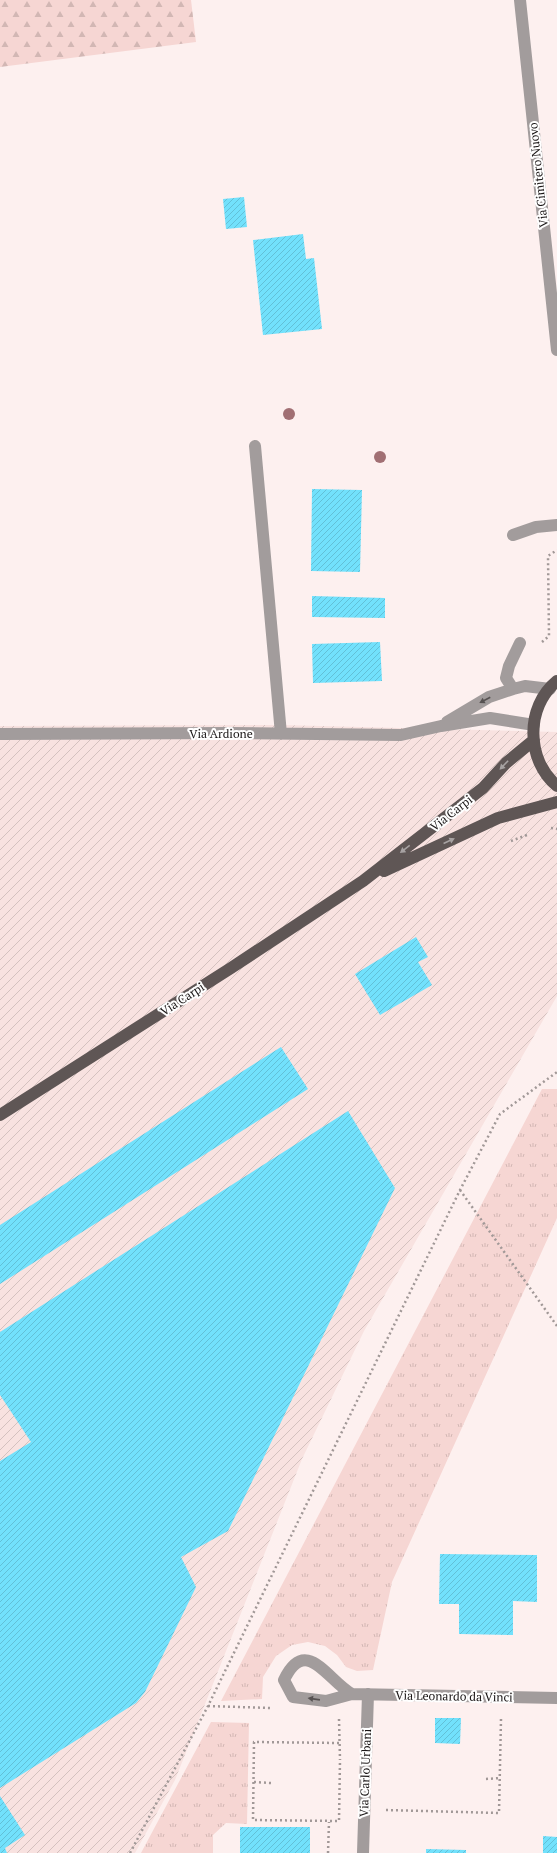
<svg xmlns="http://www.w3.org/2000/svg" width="557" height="1853" font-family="'PT Serif',serif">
<defs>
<pattern id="industrial-furrows" width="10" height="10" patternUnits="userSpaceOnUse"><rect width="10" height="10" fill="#f8e2e0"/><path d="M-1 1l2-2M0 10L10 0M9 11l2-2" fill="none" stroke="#d4c1bf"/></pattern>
<pattern id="grass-tufts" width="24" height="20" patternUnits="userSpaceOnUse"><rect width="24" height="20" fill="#f6d6d3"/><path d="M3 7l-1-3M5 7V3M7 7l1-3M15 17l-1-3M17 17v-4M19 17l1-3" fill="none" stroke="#d2b7b4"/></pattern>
<pattern id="forest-firs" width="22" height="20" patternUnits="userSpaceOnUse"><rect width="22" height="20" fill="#f6d6d3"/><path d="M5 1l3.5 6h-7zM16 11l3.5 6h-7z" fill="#d2b7b4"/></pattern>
<pattern id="building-hatch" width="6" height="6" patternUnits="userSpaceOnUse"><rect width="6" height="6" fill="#72e1fc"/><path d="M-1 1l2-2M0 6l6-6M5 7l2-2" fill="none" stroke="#62c0d7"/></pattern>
</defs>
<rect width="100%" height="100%" fill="#fdf0ef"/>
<path fill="url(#industrial-furrows)" d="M281,725L557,732V996L364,1331L302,1459L175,1780L135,1853H0V726Z"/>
<path fill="url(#grass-tufts)" d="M542,1089H557V1218L392,1582L373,1670L357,1671L346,1667L337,1655L325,1646L308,1642L292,1645L276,1656L263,1677L262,1699L221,1701Z
M211,1722L249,1723L247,1824L226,1823L213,1835V1853H141Z"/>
<path fill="url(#forest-firs)" d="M0,0H191L196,42L0,67Z"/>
<path fill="url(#building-hatch)" d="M244,197L247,227L226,229L223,199Z
M303,234L306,259L314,258L322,329L263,335L253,240Z
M312,489L362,490L360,572L311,571Z
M312,596L385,598V618L312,617Z
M380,642L382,681L313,683L312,644Z
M416,937L428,957L418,962L432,985L380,1015L355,974Z
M281,1047L308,1089L0,1284V1225Z
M348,1111L395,1188L228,1531L181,1557L196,1587L145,1692L136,1703L0,1788V1461L31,1442L0,1395V1332Z
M440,1554L537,1555V1602L513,1601V1635L459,1634V1604H439Z
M435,1718H461L460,1744L435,1743Z
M0,1796L25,1835L5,1848L7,1853H0Z
M240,1827H310V1853H240Z
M543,1836L557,1837V1853H543Z
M426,1849L466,1850V1853H426Z"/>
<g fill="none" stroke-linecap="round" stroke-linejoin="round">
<path stroke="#a19897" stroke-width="2.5" stroke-dasharray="2 3" stroke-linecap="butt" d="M542,642L549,636L548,556L557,550
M551,828L557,829
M511,841L527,835
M460,1190L557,1326
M208,1706L270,1708
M339,1719L340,1760
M339,1743L254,1742L253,1820L339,1821L340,1760
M486,1779L500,1778
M254,1782L271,1783
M386,1810L499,1813L501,1719
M130,1853L208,1706L460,1190L500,1114L557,1072
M328,1853L329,1822"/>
<path stroke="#a29c9c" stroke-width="12" d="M520,0L557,350
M255,446L281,734
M513,535L536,527L557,525
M513,689L506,678L509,666L520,643
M447,722L489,697L513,689L525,686L550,689
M0,734L231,733L401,735L441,726L490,718L534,725
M352,1694C328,1681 306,1634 284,1680L293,1697L326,1701L352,1694L557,1698
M363,1853L368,1694"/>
<path stroke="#5f5655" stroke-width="12" d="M557,681C525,707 526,760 557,786
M384,871L498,818L557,802
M0,1115L231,968L363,881L483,788L506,763L534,740"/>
</g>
<g fill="#a16f73">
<circle cx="289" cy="414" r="6"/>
<circle cx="380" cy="457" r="6"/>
</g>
<defs><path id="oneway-solid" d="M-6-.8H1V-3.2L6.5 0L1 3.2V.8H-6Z"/></defs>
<g fill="#575252">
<use href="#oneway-solid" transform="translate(485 700) rotate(152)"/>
<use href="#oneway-solid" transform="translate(314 1699) rotate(-172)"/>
</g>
<g fill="#a7a2a2">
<use href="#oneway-solid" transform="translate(504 765) rotate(134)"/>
<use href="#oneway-solid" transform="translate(449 841) rotate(-25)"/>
<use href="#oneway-solid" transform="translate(405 849) rotate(142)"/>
</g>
<g text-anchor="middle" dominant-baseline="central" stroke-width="4" stroke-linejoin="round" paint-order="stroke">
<g font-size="12" fill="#191515" stroke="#fff">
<text transform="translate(538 175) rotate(-96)">Via Cimitero Nuovo</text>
<text x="221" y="733">Via Ardione</text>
<text transform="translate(451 813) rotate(-38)">Via Carpi</text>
<text transform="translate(182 999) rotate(-33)">Via Carpi</text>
<text transform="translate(454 1696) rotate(1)">Via Leonardo da Vinci</text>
<text transform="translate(365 1773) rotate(-88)">Via Carlo Urbani</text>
</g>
</g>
</svg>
